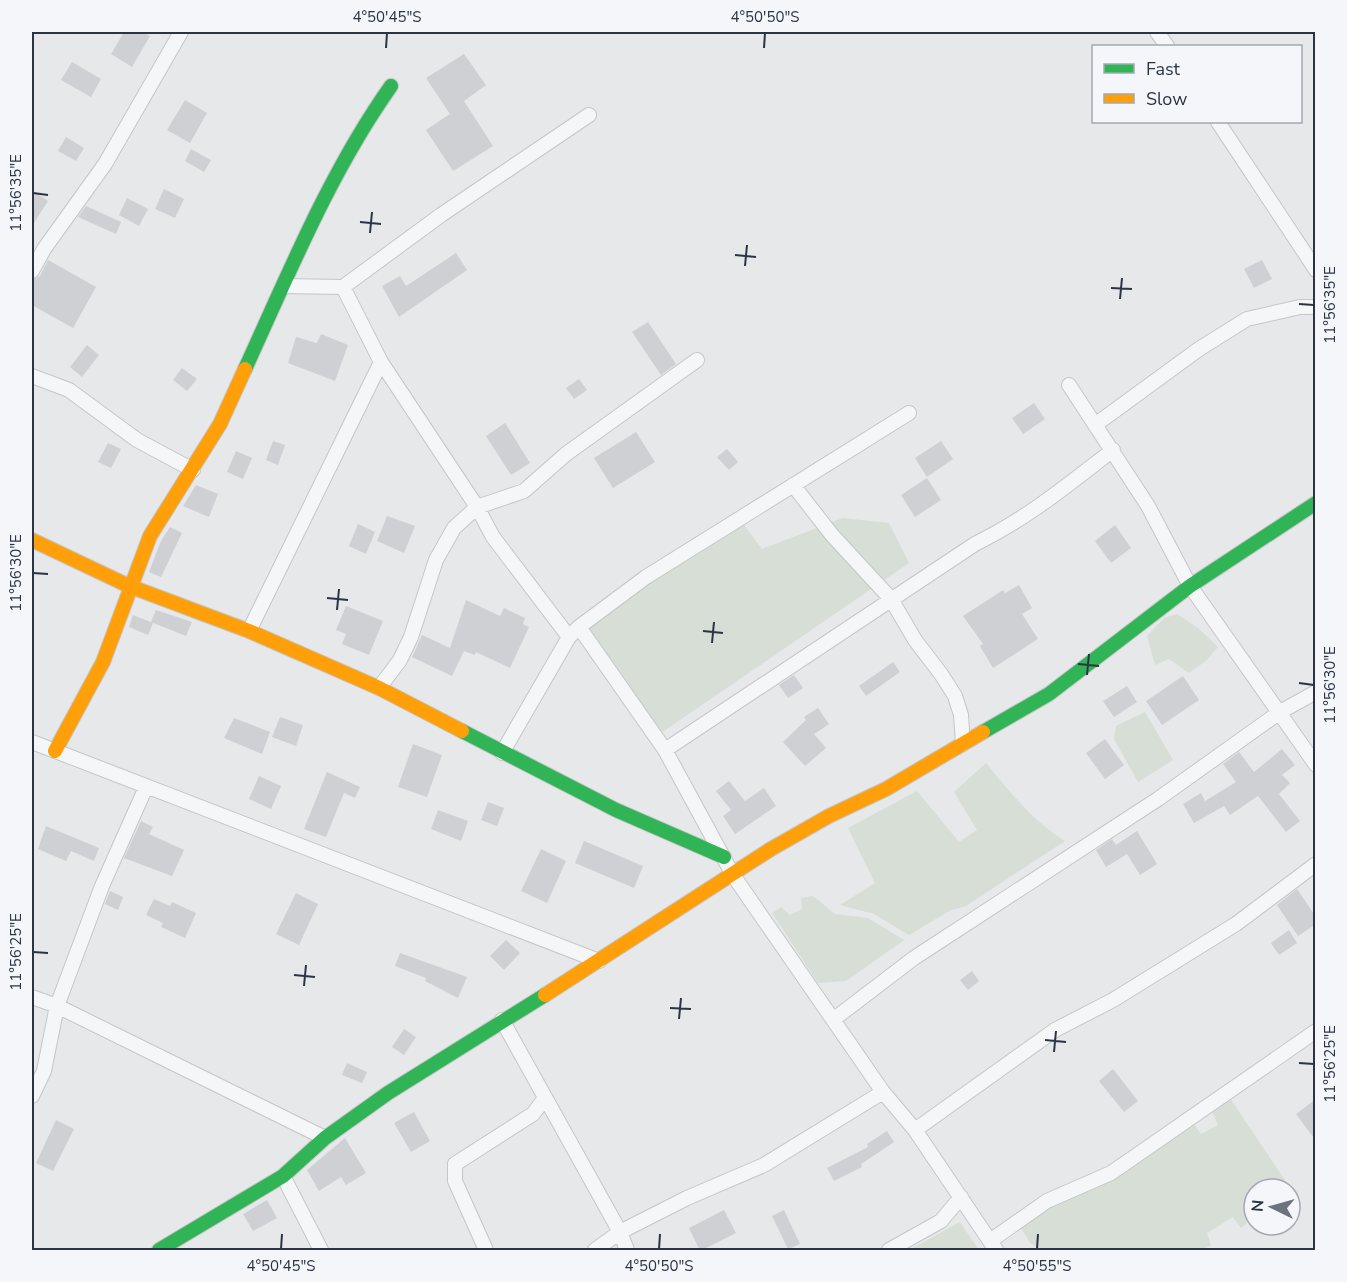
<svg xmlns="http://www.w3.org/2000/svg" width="1347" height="1282" font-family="'Nunito Sans',sans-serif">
<rect width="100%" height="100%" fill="#e6e8ea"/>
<path fill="#d6ded6" d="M843,518L889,523L909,563L661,733L583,629L741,521L762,549Z
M1177,614L1198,628L1218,647L1207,660L1189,673L1169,659L1155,665L1147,636L1164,618Z
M1145,712L1173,760L1138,782L1114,739L1116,726Z
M986,763C1010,792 1032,820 1065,841L966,906L951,910L909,935L874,914L840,905L875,883L848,828L917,791L959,842L977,830L954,792Z
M813,896L835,914L868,918L904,940L846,981L818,983L772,913L781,907L790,915L802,909L801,898Z
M1231,1100L1291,1189H1254V1194L1247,1200L1254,1217L1241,1228L1233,1217L1207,1233L1211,1245L1202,1250H1041L1030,1243L1019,1224L1193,1123L1201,1134L1218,1125L1212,1111Z
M960,1222L979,1250H909Z"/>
<path fill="#ced0d3" d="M124,32H143L150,36L132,67L111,54Z
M464,54L486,85L464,101L493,146L453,171L426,130L450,114L426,78Z
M72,62L101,79L91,97L61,80Z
M185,100L207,113L190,143L167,130Z
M66,137L84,148L76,161L58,151Z
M191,149L211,160L204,172L185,161Z
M164,189L184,199L175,218L155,209Z
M32,190L48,201L32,226Z
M127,198L148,209L139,226L119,215Z
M86,206L121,222L116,234L78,217Z
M456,253L467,270L399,317L382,286L400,276L406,286Z
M48,260L96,287L73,328L32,305V280L40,276Z
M1262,260L1272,279L1254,288L1244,269Z
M648,322L676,364L661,375L632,332Z
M321,334L348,345L335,381L288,363L296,337L317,343Z
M87,345L99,355L82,377L70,367Z
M182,368L197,379L187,391L173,380Z
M579,379L587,390L574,399L566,388Z
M1034,403L1045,419L1023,434L1012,418Z
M505,423L530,463L511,475L486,436Z
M636,432L655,462L613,488L594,458Z
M273,441L285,445L278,465L266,460Z
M941,441L953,459L927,477L915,458Z
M108,443L121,449L111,468L98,462Z
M727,449L738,462L729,470L717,457Z
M236,451L252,458L243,479L227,472Z
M927,478L941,500L915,517L901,495Z
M196,485L218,494L209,517L183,506Z
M387,516L415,526L404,553L377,541Z
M358,524L375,532L366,554L349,546Z
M1115,525L1131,548L1111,563L1095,541Z
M170,527L182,533L161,577L149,572L161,541Z
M1019,585L1032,608L1022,614L1038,639L993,668L980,646L983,644L963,616L1003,590L1005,593Z
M466,600L500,616L504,608L525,618L523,624L529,627L510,668L476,652L475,655L464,651L452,676L412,657L422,635L450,648Z
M346,606L383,621L369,655L342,644L346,634L336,630Z
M156,610L192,622L186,636L151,622Z
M133,615L153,623L148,635L129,627Z
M893,662L900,672L866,696L859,686Z
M794,675L803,688L788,698L779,685Z
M1183,676L1199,700L1162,725L1146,701Z
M1127,686L1137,702L1114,717L1103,701Z
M818,708L829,724L814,734L826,748L805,766L783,742L806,720L804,717Z
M280,717L303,725L296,746L272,737Z
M234,718L270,732L262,754L224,738Z
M1105,739L1124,765L1105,779L1086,753Z
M413,744L442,755L427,797L398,787Z
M1282,749L1295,765L1282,775L1290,783L1279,794L1300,821L1286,832L1258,796L1230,815L1224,806L1194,823L1183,804L1201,793L1205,801L1236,782L1223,764L1239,752L1254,772Z
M327,772L360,787L355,798L344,793L326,837L304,829Z
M259,776L281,786L271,809L249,799Z
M729,781L745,801L764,788L776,806L735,834L723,816L731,810L716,791Z
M488,802L504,808L497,826L481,820Z
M438,810L468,821L461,841L431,829Z
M141,821L153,827L149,834L184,850L172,876L124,858Z
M46,826L99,848L94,861L71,851L66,861L38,849Z
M1137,831L1157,864L1140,875L1127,854L1106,867L1096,850L1112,839L1116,845Z
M584,841L643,866L634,888L575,863Z
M541,849L566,861L547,903L521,891Z
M1297,889L1316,917V924L1298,936L1277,905Z
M110,891L123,897L118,910L105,904Z
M296,893L318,904L299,945L276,934Z
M154,899L170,906L172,902L196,913L185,938L161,927L163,923L146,915Z
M1289,930L1297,943L1279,955L1271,943Z
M506,940L520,953L504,970L490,956Z
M400,953L467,977L458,998L425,981L426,978L395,966Z
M972,971L979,981L968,990L960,980Z
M404,1029L416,1037L404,1055L392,1047Z
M347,1063L367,1072L362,1083L342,1075Z
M1113,1069L1138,1101L1124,1112L1099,1081Z
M1316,1099V1141L1296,1114Z
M414,1112L430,1141L411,1152L394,1123Z
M56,1120L74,1129L53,1171L36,1163Z
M887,1131L894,1142L861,1164L862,1167L834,1181L827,1168L868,1147L867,1144Z
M345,1138L366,1173L346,1185L341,1177L319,1191L307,1170Z
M267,1200L277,1218L253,1231L243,1214Z
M724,1210L736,1233L700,1251L689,1228Z
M784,1210L800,1244L788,1249L772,1216Z"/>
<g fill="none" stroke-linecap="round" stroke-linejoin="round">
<defs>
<path id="street" d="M1157,32L1167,46
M1218,122L1316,270
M32,271L44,249L105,164L181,32
M283,286L343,287L381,362L477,507L493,537L569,637
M343,287L441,215L589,115
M32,376L69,390L137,440L193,470
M1069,385L1148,506L1190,586L1316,765
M1095,425L1199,349L1247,319L1300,307H1316
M793,485L832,535L891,599L915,640L941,674L955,696L961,715L963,744
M579,627L665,750L733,875L883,1092L915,1130L996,1250
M249,631L381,362
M379,688L400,660L411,637L436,560L454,528L477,507L524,491L566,454L697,360
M32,742L599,961
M665,750L975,544C1028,518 1066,486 1113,450
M502,753L569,637L579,627L646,577L909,413
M32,997L57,1006L325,1138
M834,1019L914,958L1158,799L1280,712L1316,692
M502,1020L620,1232L627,1250
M32,1096L44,1071L57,1006L102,886L146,787
M915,1130L1055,1030L1113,1000L1236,924L1316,864
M283,1176L321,1250
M990,1241L1047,1201L1111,1173L1316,1031
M486,1250L455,1181V1164L533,1114L545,1098
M595,1250L620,1232L687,1198L764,1165L883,1092
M889,1250L941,1221L961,1197"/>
<path id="fast" d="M245,369C289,273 330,172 391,86
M462,731L616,810L724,857
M983,732L1049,694L1190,586L1316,503
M159,1250L283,1176L325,1138L388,1093L545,995"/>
<path id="slow" d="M32,540L129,586L249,631L379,688L462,731
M55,751L103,662L150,536L220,424L245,369
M545,995L771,849L829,816L886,789L983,732"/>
</defs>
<use href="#street" stroke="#c4c6c8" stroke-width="16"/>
<use href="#fast" stroke="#c4c6c8" stroke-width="16"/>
<use href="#slow" stroke="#c4c6c8" stroke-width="16"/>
<use href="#street" stroke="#f5f6f7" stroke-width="14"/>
<use href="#fast" stroke="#30b455" stroke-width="14"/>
<use href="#slow" stroke="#ff9f0a" stroke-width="14"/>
</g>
<path fill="none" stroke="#2b3445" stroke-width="2" d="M386,48L387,33M764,48L765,33M33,193L48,195M360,222L381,224M370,233L372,212M735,255L756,257M745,266L747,245M1111,288L1132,289M1120,299L1122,278M1299,304L1314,305M33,573L48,574M327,598L348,600M337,610L339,589M703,631L723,633M712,643L714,622M1078,664L1099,666M1087,675L1089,654M1299,683L1314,685M33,952L48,953M294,975L315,977M304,986L306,965M670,1008L691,1009M679,1019L681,998M1045,1040L1066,1042M1054,1052L1056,1031M1299,1063L1314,1064M281,1249L282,1234M659,1249L660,1234M1037,1249L1038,1234"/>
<rect width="1347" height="1282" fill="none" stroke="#f4f6f9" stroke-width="66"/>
<rect x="1092" y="45" width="210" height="78" fill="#f4f6f9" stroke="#a4a8b1" stroke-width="1.5"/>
<rect x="1104" y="64" width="30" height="9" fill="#30b455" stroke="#a4a8b1" stroke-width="1.5"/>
<text x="1146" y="75" font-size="18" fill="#2b3445">Fast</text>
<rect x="1104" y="94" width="30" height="9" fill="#ff9f0a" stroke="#a4a8b1" stroke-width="1.5"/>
<text x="1146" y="105" font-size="18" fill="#2b3445">Slow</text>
<g transform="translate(1272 1207) rotate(275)"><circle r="28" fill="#f4f6f9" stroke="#a4a8b1" stroke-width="1.5"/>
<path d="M0-4.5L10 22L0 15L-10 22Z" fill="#6c737f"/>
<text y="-9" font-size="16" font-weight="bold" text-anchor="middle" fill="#2b3445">N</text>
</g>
<rect x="33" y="33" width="1281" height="1216" fill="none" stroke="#2b3445" stroke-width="2"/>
<g font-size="15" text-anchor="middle" fill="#2b3445">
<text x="387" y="22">4°50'45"S</text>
<text x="765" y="22">4°50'50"S</text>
<text transform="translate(16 193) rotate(-90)" y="5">11°56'35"E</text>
<text transform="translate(1330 305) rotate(-90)" y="5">11°56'35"E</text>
<text transform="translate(16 573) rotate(-90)" y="5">11°56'30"E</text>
<text transform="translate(1330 685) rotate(-90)" y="5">11°56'30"E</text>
<text transform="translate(16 952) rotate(-90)" y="5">11°56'25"E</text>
<text transform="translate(1330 1064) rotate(-90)" y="5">11°56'25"E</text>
<text x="281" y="1271">4°50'45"S</text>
<text x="659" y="1271">4°50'50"S</text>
<text x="1037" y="1271">4°50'55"S</text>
</g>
</svg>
